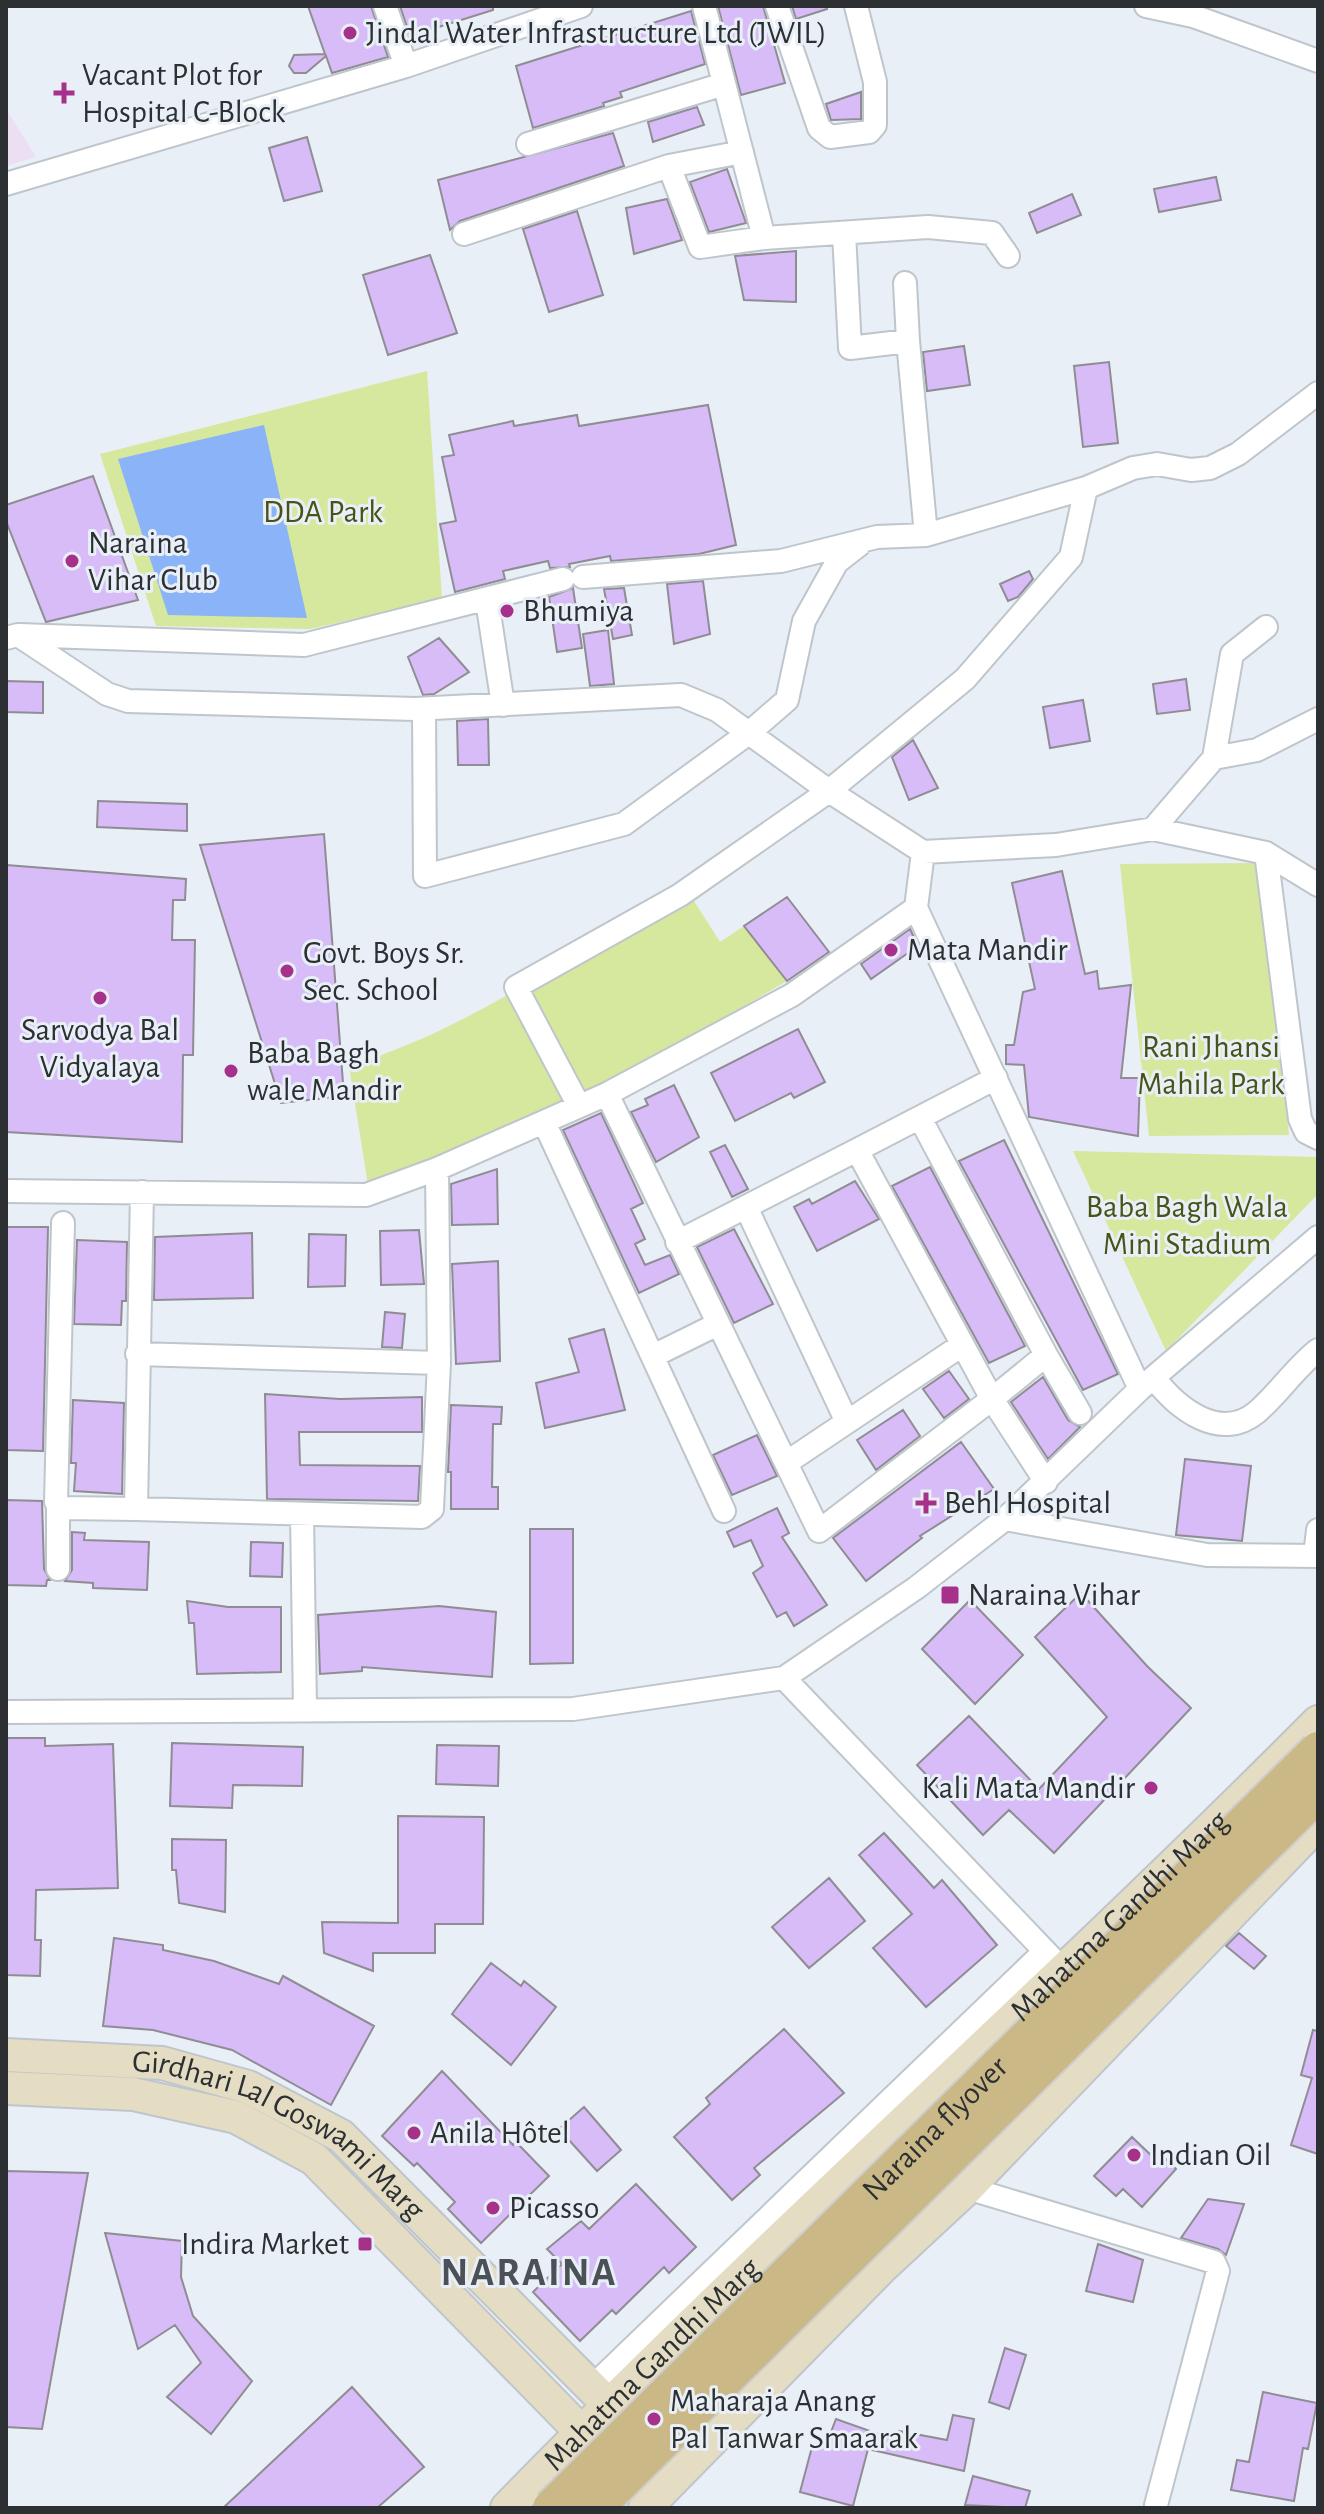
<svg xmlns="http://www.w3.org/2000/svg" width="1324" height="2514" font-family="'Alegreya Sans',sans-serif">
<rect width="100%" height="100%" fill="#e8eff6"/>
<path fill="#ecdff3" d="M6,109L36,157L6,166Z"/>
<path fill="#d5e89d" d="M427,371L442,599L310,629L156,626L100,454Z
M1257,863L1289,1135L1149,1136L1120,864Z
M682,882L720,942L744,926L787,981C653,1059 519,1143 368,1185L349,1066C472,1028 577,953 682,882Z
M1073,1151L1318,1157V1194L1166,1351Z"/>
<path fill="#8bb3f8" d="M264,425L307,618L168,615L118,459Z"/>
<path fill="#d7bcf7" stroke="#908c94" stroke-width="2" d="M308,6H371L388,57L332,73L326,56L306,73H294L289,66L294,55L325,54Z
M400,6H493V10L410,36Z
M718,6H763L785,83L741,95Z
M792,6H826L827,9L796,19Z
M691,11L705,64L620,92L622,97L603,103L604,106L533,128L516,66Z
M861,92V119L831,120L826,104Z
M697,107L704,125L653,142L648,122Z
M613,133L624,166L460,221L450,230L438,180Z
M307,137L322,191L284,201L269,148Z
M727,169L746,223L709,232L690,182Z
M1216,177L1221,200L1159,212L1154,189Z
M1072,194L1081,215L1037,233L1029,213Z
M667,199L682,240L634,254L626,208Z
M577,211L603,295L549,312L523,229Z
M796,251V302L744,300L735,256Z
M430,255L457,333L388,355L363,275Z
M964,346L970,385L927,391L923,352Z
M1109,362L1118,443L1083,447L1074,366Z
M708,405L736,545L699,554L611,561L610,556L569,564L570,567L550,568L548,561L503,571L505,579L455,592L440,524L456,521L442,457L454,455L449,435L513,421L514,426L577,415L579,426Z
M93,476L138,600L46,622L6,521V505Z
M1029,571L1033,579L1018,597L1008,601L1000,584Z
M703,581L710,634L674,644L667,584Z
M573,588L582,648L557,652L549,597Z
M624,588L632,635L613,639L604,589Z
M608,630L614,684L590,686L583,634Z
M439,638L469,672L434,694L423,695L408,657Z
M1186,679L1190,710L1157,714L1153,684Z
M6,681L43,682V713L6,712Z
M1083,700L1090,741L1050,748L1043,707Z
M488,719L489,765H458L457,721Z
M913,740L938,788L909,800L892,757Z
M98,801L187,804V831L97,827Z
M324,834L344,1096L281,1103L200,845Z
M6,865L186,879L185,900H173L172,940H195L193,1055H183L182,1142L6,1132Z
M1062,871L1085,974L1097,971L1099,989L1131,985L1121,1078H1140L1138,1136L1029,1117L1024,1065L1006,1064V1045H1014L1023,992L1035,989L1012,883Z
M787,897L829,952L787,981L744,926Z
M910,929L918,946L871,979L861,964Z
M798,1029L825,1082L794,1098L791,1093L735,1121L711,1073Z
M674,1085L699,1137L656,1162L631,1112L648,1105L645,1099Z
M601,1113L643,1203L631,1209L645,1239L635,1244L645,1265L670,1255L679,1274L639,1293L563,1130Z
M1004,1140L1118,1374L1083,1390L959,1161Z
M725,1145L748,1189L732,1197L710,1152Z
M930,1167L1025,1346L989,1363L892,1186Z
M497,1169L498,1224L452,1225L451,1184Z
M855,1181L879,1219L817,1251L794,1207L809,1199L812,1204Z
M6,1227H48L43,1451L6,1450Z
M734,1229L773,1304L734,1323L697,1247Z
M419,1230L424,1284L381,1285L380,1231Z
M252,1233L253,1298L154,1300L155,1237Z
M309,1234L346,1235L345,1286L308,1287Z
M77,1240L127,1242L126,1301H122L121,1325L74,1324Z
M498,1261L500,1361L456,1364L452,1264Z
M385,1312L405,1314L402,1348L382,1347Z
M604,1329L625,1410L545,1428L536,1383L579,1372L569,1339Z
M949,1371L969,1399L944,1418L923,1389Z
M1043,1377L1068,1420L1080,1427L1048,1459L1011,1402Z
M265,1394L340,1399L422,1397V1432H299L300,1465L420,1466L418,1501L267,1499Z
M73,1400L124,1403L122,1494L74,1491L76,1463H71Z
M451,1405L502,1407L501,1424H493L492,1487H498V1509H451V1472H448Z
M903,1410L920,1436L876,1470L857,1440Z
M757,1435L777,1476L732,1495L713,1455Z
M961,1442L994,1489L920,1536L922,1538L866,1581L833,1538Z
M1185,1459L1251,1466L1242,1541L1176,1535Z
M6,1500L42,1501L44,1569L50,1580H47L46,1586L6,1585Z
M777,1508L789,1533L782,1537L827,1605L794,1626L786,1612L777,1617L753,1573L763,1566L751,1540L734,1547L727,1532Z
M530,1529H573V1663L530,1664Z
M72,1532L85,1533L84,1540L149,1542L147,1590L93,1588V1583L65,1581L72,1570Z
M251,1542L283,1543L282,1577L250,1576Z
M1081,1593L1147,1666L1191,1708L1054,1853L1009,1810L983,1835L917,1765L969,1716L1039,1789L1107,1717L1035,1637Z
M970,1600L1023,1655L975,1704L922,1649Z
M187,1601L228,1607H281V1672L197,1674L194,1623H189Z
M439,1606L496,1612L492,1677L362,1667V1671L320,1674L318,1615Z
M6,1738H45V1746L113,1744L118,1888L36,1890L35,1940H41L40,1976L6,1975Z
M172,1743L303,1747L302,1786L233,1785L232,1808L170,1806Z
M437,1745L499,1746L498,1786L436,1784Z
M398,1816L484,1817L483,1924H435V1953H373V1971L324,1953L322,1922L398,1923Z
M884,1833L934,1888L942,1880L997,1945L926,2007L873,1948L912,1914L859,1855Z
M172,1839L226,1840L225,1912L179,1903L176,1870H172Z
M829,1878L865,1921L809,1968L772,1927Z
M1239,1933L1266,1956L1254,1969L1226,1946Z
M114,1938L163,1945V1950L214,1961L279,1984L283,1976L374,2026L331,2105L232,2050L153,2030L103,2026Z
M491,1963L521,1986L524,1981L556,2007L511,2065L452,2014Z
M784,2029L844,2093L754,2168L760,2175L732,2200L674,2137L710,2104L706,2098Z
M1313,2030L1318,2031V2154L1291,2145L1312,2078L1301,2075Z
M442,2071L513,2145L516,2142L549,2176L481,2243L448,2209L455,2202L417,2163L414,2166L382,2136Z
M584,2107L621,2150L597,2171L559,2129Z
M1132,2137L1155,2159L1160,2153L1176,2169L1142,2207L1123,2189L1116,2196L1094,2176Z
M6,2171L88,2173L42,2429L6,2427Z
M636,2184L696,2247L669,2273L664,2267L616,2314L612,2310L580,2341L533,2292L562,2264L547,2249L581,2221L589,2229Z
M1208,2199L1244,2204L1226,2255L1218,2249L1181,2238Z
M105,2233L182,2241L181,2277L193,2316L252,2381L211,2434L167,2397L201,2363L175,2325L138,2349Z
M1098,2244L1143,2260L1133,2302L1086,2291Z
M1005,2348L1026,2355L1009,2409L989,2402Z
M352,2387L424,2467L377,2508H223Z
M1263,2392L1317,2403L1308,2449L1303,2448L1294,2501L1231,2490L1237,2460L1249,2462Z
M953,2415L974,2419L964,2471L868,2449L853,2506L800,2492L812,2447L829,2437L836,2419L898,2441L899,2431L947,2440Z
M973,2476L1030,2491L1025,2508L965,2505Z"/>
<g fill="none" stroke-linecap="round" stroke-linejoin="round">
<defs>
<path id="street" d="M385,6L406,66
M704,6L764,238L928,227L992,233L1008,256
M777,6L819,128L830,137L869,132L875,125V82L856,6
M1146,6L1193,16L1318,61
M528,144L724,84
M742,152L669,166L700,247L764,238
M6,184L406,66L581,6
M844,233L850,348L908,341L926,535
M464,234L669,166
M905,283L908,341
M583,577L781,561L877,537L926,535L1086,488L1133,468L1157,464L1191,470L1210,468L1238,454L1318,393
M487,600L503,705
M19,635L304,645L563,579
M6,638L18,635L107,694L128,701L415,709L681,695L717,710L829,791L923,852L1056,845L1153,829L1266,853L1318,885
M424,709L425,876L624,824L750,732L787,700L804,621L837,562L859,545
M1214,758L1257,750L1318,719
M1153,829L1214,758L1232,654L1266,627
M923,852L916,908L1140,1389L1005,1519L916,1588L784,1678L1065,1972
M1266,853L1300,1119L1306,1132L1318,1138
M607,1094L819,1531L992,1399L857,1150L677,1242
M579,1106L516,987L680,895L829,791L965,679L1071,557L1086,488
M920,1118L1046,1355L1080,1413
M544,1122L724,1511
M857,1150L996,1078
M437,1169L439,1363
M6,1191L366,1195L437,1169L607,1094L792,995L916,908
M746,1207L847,1422
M63,1223L56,1502L62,1508L136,1509
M137,1354L439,1363L432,1509L422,1517L136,1509L142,1192
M1046,1355L992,1399L1046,1482
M653,1356L718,1324
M1154,1378C1177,1408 1220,1443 1257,1412C1279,1393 1295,1368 1318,1350
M1140,1389L1318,1237
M786,1463L962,1345
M302,1514L305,1709
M1005,1519L1207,1555L1318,1556
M1315,1556L1318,1530
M58,1569V1506
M6,1712L573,1709L784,1678
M967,2188L1214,2262L1218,2271L1156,2505
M592,2387L1045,1951"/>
<g id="secondary">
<path id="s1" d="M6,2055L162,2063L248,2087L341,2136L622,2418"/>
<path d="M6,2088L133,2094L236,2117L314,2159L596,2447"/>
<path id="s2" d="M507,2508C770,2238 1053,1989 1318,1722"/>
<path d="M645,2508L883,2266L967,2188L1318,1823"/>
</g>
</defs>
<use href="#street" stroke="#bec6cc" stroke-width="26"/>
<use href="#secondary" stroke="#bec6cc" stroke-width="36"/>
<use href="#street" stroke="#fff" stroke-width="22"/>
<use href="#secondary" stroke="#e4dcc3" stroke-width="32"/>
<defs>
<g id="primary-bridge">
<path id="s3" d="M551,2508L1318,1750"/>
<path d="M595,2508L1318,1793"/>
</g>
</defs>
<use href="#primary-bridge" stroke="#cdcdce" stroke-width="40" stroke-linecap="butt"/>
<use href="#primary-bridge" stroke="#cab987" stroke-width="36"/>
</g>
<g fill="#a6318b" stroke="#e8eff6" stroke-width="3">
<circle cx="350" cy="33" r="8"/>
<path d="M60 81h8v8h8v8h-8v8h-8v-8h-8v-8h8z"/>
<circle cx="72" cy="561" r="8"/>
<circle cx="507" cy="611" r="8"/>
<circle cx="891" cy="950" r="8"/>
<circle cx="287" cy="971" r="8"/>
<circle cx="100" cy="998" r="8"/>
<circle cx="231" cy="1071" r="8"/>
<path d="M922 1491h8v8h8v8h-8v8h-8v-8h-8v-8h8z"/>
<rect x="940" y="1585" width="20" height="20" rx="4"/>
<circle cx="1151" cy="1788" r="8"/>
<circle cx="414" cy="2133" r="8"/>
<circle cx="1134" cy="2155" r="8"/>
<circle cx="493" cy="2208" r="8"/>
<rect x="357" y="2236" width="16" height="16" rx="4"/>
<circle cx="654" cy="2419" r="8"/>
</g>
<g text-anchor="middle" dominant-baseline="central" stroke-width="6" stroke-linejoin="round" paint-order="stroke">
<g font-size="32" fill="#2d3032" stroke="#e8eff6" text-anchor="start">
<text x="366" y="33">Jindal Water Infrastructure Ltd (JWIL)</text>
<text x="82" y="75">Vacant Plot for<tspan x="82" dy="37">Hospital C-Block</tspan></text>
<text x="88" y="543">Naraina<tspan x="88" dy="37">Vihar Club</tspan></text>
<text x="523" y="611">Bhumiya</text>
<text x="907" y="950">Mata Mandir</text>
<text x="303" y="953">Govt. Boys Sr.<tspan x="303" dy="37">Sec. School</tspan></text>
<text x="100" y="1030" text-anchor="middle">Sarvodya Bal<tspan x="100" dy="37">Vidyalaya</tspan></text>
<text x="247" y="1053">Baba Bagh<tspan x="247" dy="37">wale Mandir</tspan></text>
<text x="944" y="1503">Behl Hospital</text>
<text x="968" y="1595">Naraina Vihar</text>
<text x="1135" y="1788" text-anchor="end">Kali Mata Mandir</text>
<text x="430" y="2133">Anila Hôtel</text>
<text x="1150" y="2155">Indian Oil</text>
<text x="509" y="2208">Picasso</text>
<text x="349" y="2244" text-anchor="end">Indira Market</text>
<text x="670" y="2401">Maharaja Anang<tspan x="670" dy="37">Pal Tanwar Smaarak</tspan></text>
</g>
<g font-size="32" fill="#475318" stroke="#e8eff6">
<text x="323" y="512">DDA Park</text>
<text x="1211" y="1047">Rani Jhansi<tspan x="1211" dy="37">Mahila Park</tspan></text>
<text x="1187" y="1207">Baba Bagh Wala<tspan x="1187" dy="37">Mini Stadium</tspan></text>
</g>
<g font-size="32" fill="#2d3032" stroke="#e8eff6">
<text stroke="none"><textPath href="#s2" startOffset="852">Mahatma Gandhi Marg</textPath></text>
<text stroke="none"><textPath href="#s3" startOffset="540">Naraina flyover</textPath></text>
<text stroke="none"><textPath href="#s1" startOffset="294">Girdhari Lal Goswami Marg</textPath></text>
<text stroke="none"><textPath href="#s2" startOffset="204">Mahatma Gandhi Marg</textPath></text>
</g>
<g font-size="40" font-weight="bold" letter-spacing="2" fill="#4b5157" stroke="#e8eff6">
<text x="529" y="2273">NARAINA</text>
</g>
</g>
<rect width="1324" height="2514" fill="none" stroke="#2d3032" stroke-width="16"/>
</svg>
